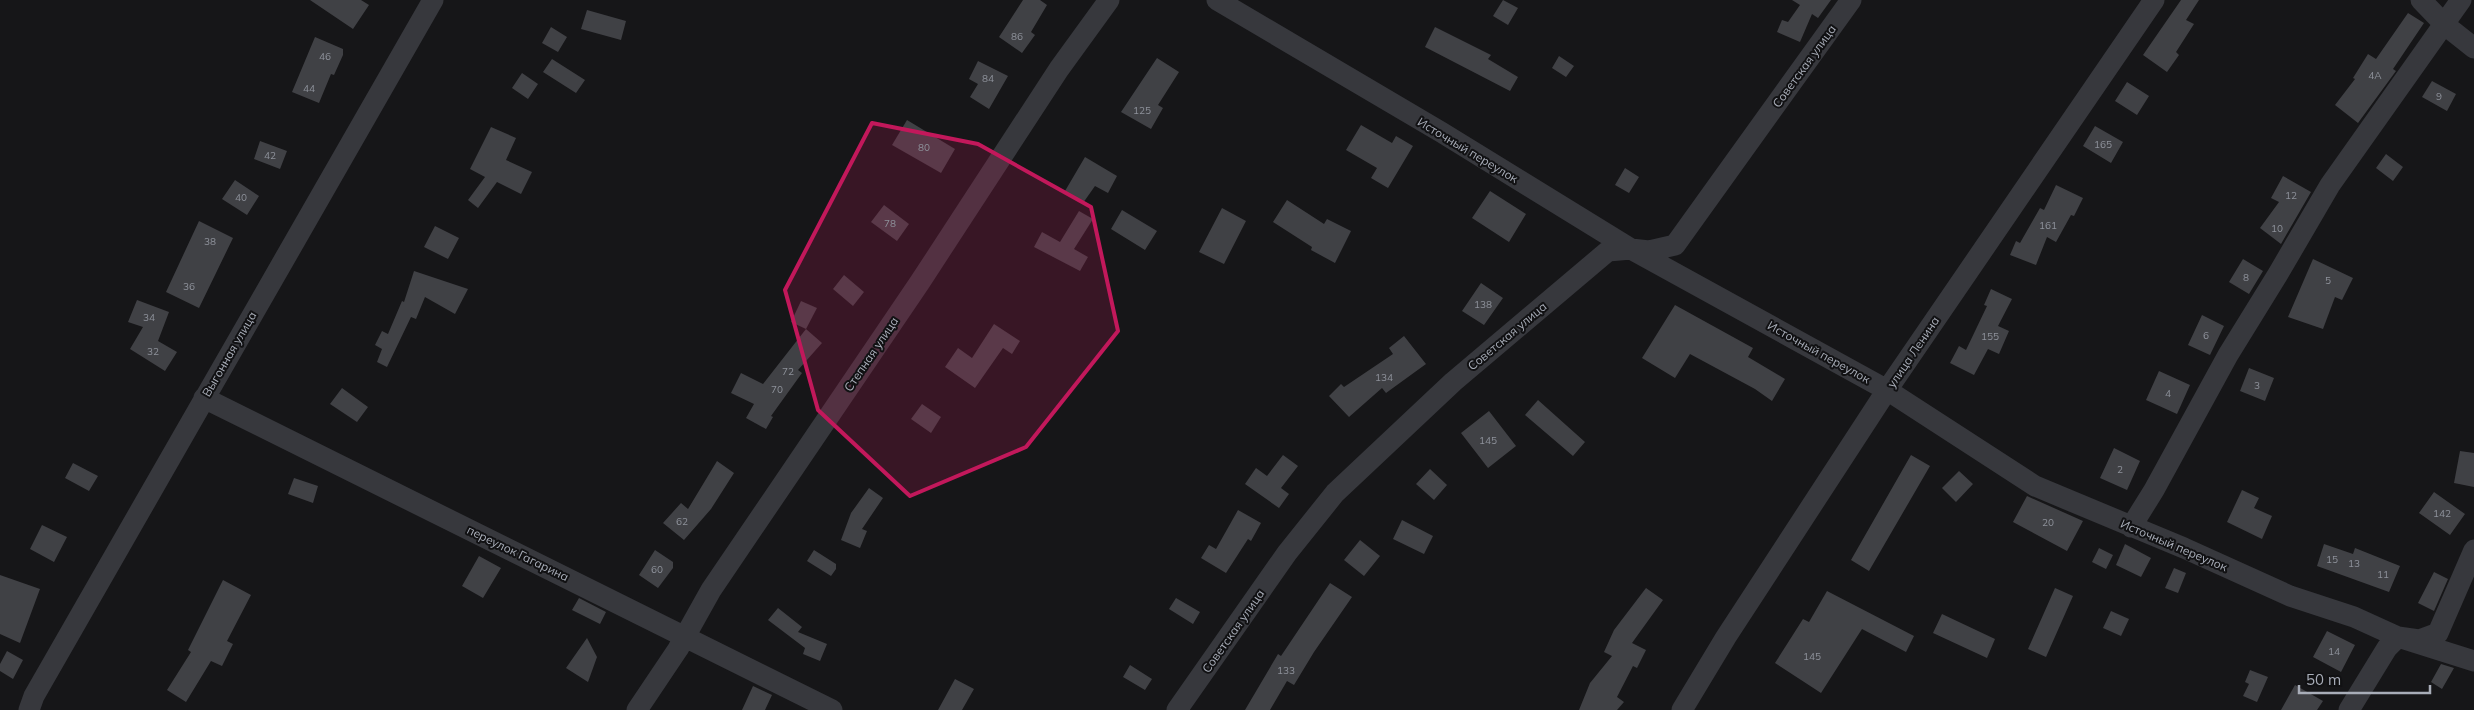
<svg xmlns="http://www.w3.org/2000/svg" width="2474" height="710" font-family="Mulish,sans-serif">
<rect width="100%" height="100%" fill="#161618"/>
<path fill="#404145" d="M310,0H361L369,5L353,29Z
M1023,0H1040L1047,5L1031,32L1035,35L1022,53L999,37Z
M1503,0L1518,8L1508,25L1493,16Z
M1792,0H1831L1818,18L1812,14L1800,42L1777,32L1782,20L1788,22L1800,5Z
M2181,0H2199L2186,20L2194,24L2176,52L2179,55L2167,72L2143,55Z
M587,10L626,21L621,40L581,29Z
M2408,13L2424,23L2393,69L2396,71L2358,123L2335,105L2355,79L2353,78L2368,54L2376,59Z
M551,27L567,37L558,52L542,43Z
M1435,27L1491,55L1488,59L1518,77L1510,91L1425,47Z
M315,37L343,49V55L334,75L331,74L319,103L292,92Z
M1559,56L1574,66L1566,77L1552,68Z
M1157,58L1179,72L1158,105L1163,108L1151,129L1121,112Z
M552,59L585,80L576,93L543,72Z
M978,61L1008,76L989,109L970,97L978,84L969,79Z
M522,73L538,84L528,99L512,88Z
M2432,81L2456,94L2447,111L2422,97Z
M2127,82L2149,96L2137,115L2115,101Z
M907,120L955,149L941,173L892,145Z
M1361,125L1392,143L1396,136L1413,146L1388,188L1371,178L1377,168L1346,150Z
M2095,126L2123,142L2111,163L2083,146Z
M491,127L516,138L506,160L532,172L521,194L497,182L478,208L468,200L485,177L470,169Z
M260,141L287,151L280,169L254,159Z
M2386,154L2403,167L2393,181L2376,168Z
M1085,157L1117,176L1108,193L1095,186L1083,203L1065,191Z
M1625,168L1639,177L1629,193L1615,185Z
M2283,176L2311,192L2281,244L2260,228L2279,202L2271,198Z
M235,180L259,196L247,215L222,199Z
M2056,185L2083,198L2074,216L2071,215L2056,242L2047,237L2036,265L2010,255L2016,241L2020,243L2040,208L2044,210Z
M1490,191L1526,214L1509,242L1472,218Z
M1287,200L1324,224L1327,219L1351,231L1335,263L1311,250L1312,247L1273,222Z
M884,205L909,224L897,241L871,222Z
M1222,208L1246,221L1224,264L1199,252Z
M1122,210L1157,231L1145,250L1111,229Z
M1079,211L1093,219L1074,249L1088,257L1080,271L1034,247L1042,232L1060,242Z
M199,221L233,238L199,308L166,292Z
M435,226L459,238L448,259L424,247Z
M2243,259L2263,271L2249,294L2229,282Z
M2313,259L2353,278L2342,300L2335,297L2323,329L2288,317Z
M414,271L468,289L455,314L425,297L416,319L411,317L387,367L377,362L382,349L375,345L382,331L388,334L402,301L404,302Z
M844,275L864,292L853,306L833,289Z
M1481,283L1503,298L1484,325L1462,311Z
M1991,289L2012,299L1998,326L2009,331L1999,354L1988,349L1974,375L1950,363L1959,346L1966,350L1987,306L1984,305Z
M137,300L169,312L158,341L177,352L165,371L130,349L143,327L128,322Z
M801,301L817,308L806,329L791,322Z
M1675,305L1753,348L1748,357L1785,379L1772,401L1755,389L1690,354L1675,378L1642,358Z
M2202,315L2224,326L2210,355L2188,345Z
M994,324L1020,341L1012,354L1003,348L975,388L945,367L958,348L972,358Z
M806,329L822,343L798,370L802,373L771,416L773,417L766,429L746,418L754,404L731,393L741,373L763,384Z
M1404,336L1426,364L1386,393L1382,388L1349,417L1329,396L1341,384L1344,387L1393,354L1389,348Z
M2249,368L2274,378L2265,401L2240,391Z
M2159,371L2190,385L2177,414L2146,400Z
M342,388L368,407L357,422L330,404Z
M1538,400L1585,442L1573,456L1525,415Z
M922,404L941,417L931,433L911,419Z
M1489,411L1516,446L1488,468L1461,433Z
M2114,448L2140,461L2127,490L2100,478Z
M2460,451L2474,453V487L2454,483Z
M1283,455L1298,466L1281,488L1289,494L1279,508L1245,484L1256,468L1267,476Z
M1911,455L1930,466L1869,571L1851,560Z
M717,461L734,473L711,509L684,540L663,523L681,503L688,509Z
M73,463L98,476L89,491L65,478Z
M1430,469L1447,485L1434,500L1416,484Z
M1959,471L1973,484L1956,502L1942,488Z
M294,478L318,486L313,503L288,494Z
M869,488L883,498L862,529L867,531L860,548L841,540L851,513Z
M2242,490L2259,498L2254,508L2272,516L2262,539L2227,522Z
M2434,492L2465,514L2450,535L2419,513Z
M2027,496L2083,521L2067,551L2013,522Z
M1238,510L1261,523L1251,541L1248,539L1226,573L1201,558L1209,545L1216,549Z
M1402,520L1433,536L1424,554L1393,539Z
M42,525L67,537L54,562L30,549Z
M1360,540L1380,556L1364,576L1344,560Z
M2125,544L2151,558L2141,577L2116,565Z
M2324,544L2353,554L2355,548L2400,566L2389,592L2317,566Z
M2099,548L2113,555L2106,569L2092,562Z
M655,550L673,562V568L658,588L639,575Z
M814,550L836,564V569L831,576L807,561Z
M479,556L501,568L483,598L462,586Z
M2174,568L2186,573L2178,593L2165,588Z
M2434,572L2448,579L2434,611L2418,603Z
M0,575L40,589L20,643L0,634Z
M223,580L251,595L227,641L233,644L222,666L211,661L186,702L167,690L191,652L188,650Z
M1330,583L1352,597L1314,652L1294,685L1287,681L1270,710H1245L1278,654L1281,656Z
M1646,588L1663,600L1632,643L1646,650L1637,668L1633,666L1617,697L1624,702L1617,710H1579L1590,683L1612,656L1604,652L1614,630Z
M2055,588L2073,596L2046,657L2028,649Z
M1827,591L1914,636L1906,652L1862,629L1821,693L1775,663L1803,619L1809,622Z
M579,598L606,612L600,624L572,610Z
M1176,598L1200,612L1193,624L1169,609Z
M778,608L802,627L798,632L827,644L820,661L803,654L805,648L768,620Z
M2111,611L2129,619L2121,636L2103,628Z
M1942,614L1995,639L1987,658L1933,633Z
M2327,631L2355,645L2341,672L2313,657Z
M587,638L597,657L588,682L566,668Z
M7,651L23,660L13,679L0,671V664Z
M2441,664L2454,668L2442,689L2431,682Z
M1130,665L1152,679L1145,690L1123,677Z
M2250,670L2268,677L2257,702L2243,696L2249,684L2245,682Z
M955,679L974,689L962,710H938Z
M2295,685L2323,701L2317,710H2281Z
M753,686L772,695L765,710H742Z"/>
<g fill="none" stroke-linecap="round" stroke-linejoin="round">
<path stroke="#37383d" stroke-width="21" d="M1217,0L1441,132L1631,249L1887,390L2035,486L2184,548L2290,596L2354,617L2398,637L2474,661
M2421,0L2445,25L2474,48
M204,398L832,710
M2131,527L2154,490L2228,355L2278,274L2330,185L2461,0
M29,710L34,696L433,0
M637,710L678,649L711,590L920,282L1059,69L1109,0
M1177,710L1287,553L1335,493L1453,382L1608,251L1631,249L1649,251L1675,245L1851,0
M1682,710L1726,637L1887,390L2154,0
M2349,710L2387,648L2398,637L2419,640L2438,633L2474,550"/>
</g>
<path fill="#c2185b" fill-opacity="0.2" stroke="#c2185b" stroke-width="4" stroke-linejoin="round" d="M872,123L978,144L1091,207L1118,331L1026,447L910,496L818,410L785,290Z"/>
<g text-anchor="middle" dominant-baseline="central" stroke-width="4" stroke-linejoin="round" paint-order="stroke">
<g font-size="10" fill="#8e929b">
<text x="1017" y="36">86</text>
<text x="325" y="56">46</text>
<text x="2375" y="75">4А</text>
<text x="988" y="78">84</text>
<text x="309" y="88">44</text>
<text x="2439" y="96">9</text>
<text x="1142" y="110">125</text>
<text x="2103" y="144">165</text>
<text x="924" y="147">80</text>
<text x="270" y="155">42</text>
<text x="2291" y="195">12</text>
<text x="241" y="197">40</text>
<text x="890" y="223">78</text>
<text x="2048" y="225">161</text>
<text x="2277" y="228">10</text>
<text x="210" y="241">38</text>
<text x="2246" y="277">8</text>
<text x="2328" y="280">5</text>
<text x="189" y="286">36</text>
<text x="1483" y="304">138</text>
<text x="149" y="317">34</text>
<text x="2206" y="335">6</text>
<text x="1990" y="336">155</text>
<text x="153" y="351">32</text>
<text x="788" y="371">72</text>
<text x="1384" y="377">134</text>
<text x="2257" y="385">3</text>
<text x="777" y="389">70</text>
<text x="2168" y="393">4</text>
<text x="1488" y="440">145</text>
<text x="2120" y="469">2</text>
<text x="2442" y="513">142</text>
<text x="682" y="521">62</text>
<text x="2048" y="522">20</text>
<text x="2332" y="559">15</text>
<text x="2354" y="563">13</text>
<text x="657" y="569">60</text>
<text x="2383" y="574">11</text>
<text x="2334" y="651">14</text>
<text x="1812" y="656">145</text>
<text x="1286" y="670">133</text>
</g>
<g font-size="12" fill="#a8adb8" stroke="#111113">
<text transform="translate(1804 66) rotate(-54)">Советская улица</text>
<text transform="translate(1468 150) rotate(31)">Источный переулок</text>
<text transform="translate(1507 336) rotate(-40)">Советская улица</text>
<text transform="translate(1819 352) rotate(29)">Источный переулок</text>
<text transform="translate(1913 352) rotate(-56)">улица Ленина</text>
<text transform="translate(229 354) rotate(-60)">Выгонная улица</text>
<text transform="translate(871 354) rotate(-56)">Степная улица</text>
<text transform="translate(2174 545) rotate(23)">Источный переулок</text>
<text transform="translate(518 553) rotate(26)">переулок Гагарина</text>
<text transform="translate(1233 631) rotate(-55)">Советская улица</text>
</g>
</g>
<path d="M2299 685v8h131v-8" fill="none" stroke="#a8adb8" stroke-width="2.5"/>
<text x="2306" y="685" font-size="15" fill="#a8adb8" stroke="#111113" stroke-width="4" paint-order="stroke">50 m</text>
</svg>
